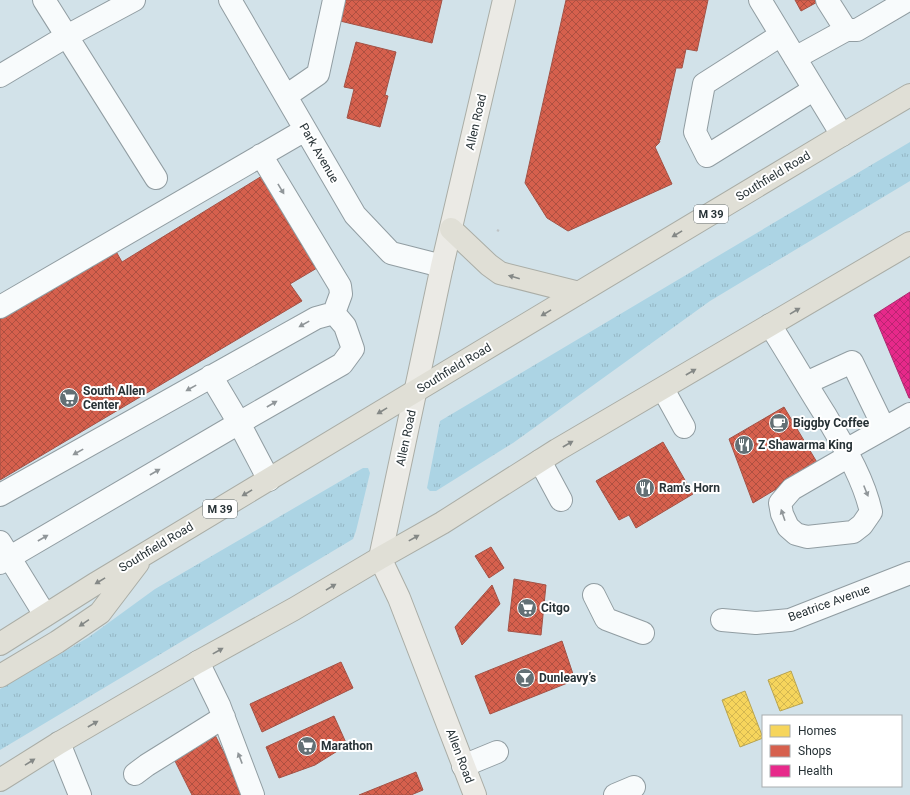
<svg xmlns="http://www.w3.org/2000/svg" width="910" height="795" font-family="Roboto,sans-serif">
<defs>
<pattern id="grass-tufts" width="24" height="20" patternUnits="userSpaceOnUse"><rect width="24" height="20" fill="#acd4e4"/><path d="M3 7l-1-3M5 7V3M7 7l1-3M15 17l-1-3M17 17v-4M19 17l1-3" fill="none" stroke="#94b6c4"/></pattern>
<pattern id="homes-cross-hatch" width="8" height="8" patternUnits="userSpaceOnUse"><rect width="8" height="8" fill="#f6d55c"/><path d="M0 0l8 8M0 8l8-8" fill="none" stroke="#d3b751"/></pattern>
<pattern id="shops-cross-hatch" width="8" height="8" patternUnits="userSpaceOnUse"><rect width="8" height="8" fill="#d6604d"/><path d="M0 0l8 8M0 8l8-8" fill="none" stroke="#ae5041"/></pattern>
<pattern id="health-cross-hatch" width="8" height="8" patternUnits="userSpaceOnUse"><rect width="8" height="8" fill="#e7298a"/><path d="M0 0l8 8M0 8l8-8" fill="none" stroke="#bb2472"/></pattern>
</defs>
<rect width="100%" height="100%" fill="#d2e2e9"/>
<path fill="url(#grass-tufts)" d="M910,142V181L710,301L513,443L436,491H430L427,488L440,421Z
M363,468H368L370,473L356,531L353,539L0,750V689L89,637L155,589Z"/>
<path fill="url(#homes-cross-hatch)" stroke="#b8a451" d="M791,671L803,703L780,711L768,680Z
M745,691L763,738L740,747L722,700Z"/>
<path fill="url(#shops-cross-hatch)" stroke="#a25246" d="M344,0H442L432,43L340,21Z
M566,0H708L697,51L686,49L682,68H676L660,140L657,139L660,141L659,143L655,147L672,184L568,231L547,218L525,183Z
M795,0H821L801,11Z
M356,42L396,52L385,95L388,96L380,127L347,118L354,89L344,87Z
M262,176L317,268L290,284L302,301L0,480V316L113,246L122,262Z
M784,407L818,464L753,503L729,439Z
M663,442L693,494L636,528L629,515L619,520L596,481Z
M491,547L504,568L489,578L475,556Z
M514,579L546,585L541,635L508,631Z
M492,585L500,604L462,645L455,627Z
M562,641L575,680L490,714L475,676Z
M341,662L353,688L262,732L250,704Z
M334,716L347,745L315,765L279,778L266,747Z
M215,735L245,795H192L173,757Z
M416,772L423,790L411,795H359Z"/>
<path fill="url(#health-cross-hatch)" stroke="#ad2c71" d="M910,292V398H909L874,315Z"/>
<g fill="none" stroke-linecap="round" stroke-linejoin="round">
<defs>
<path id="minor" d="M44,0L156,178
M230,0L355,215L391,253L442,266
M760,0L842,135
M827,0L846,30
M781,35L704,84L695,132L707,156L813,90
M795,58L846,30H857L908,0
M0,76L67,36L134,0
M286,96L318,74L334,0
M261,155L340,286L341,294L334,313
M0,307L305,130
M770,325C789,355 807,386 826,416C844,447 863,477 871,512L862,525L853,532L807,537L796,534L788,527L782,514L780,503L792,489L849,456
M211,376L239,423L269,480
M806,383L852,362L884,428
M663,389L684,427
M846,450L910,414
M540,461L561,500
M0,495L316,318L334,313L345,326L353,349L342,364L239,423L0,563
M0,542L45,615
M594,595L606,619L643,633
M722,620L756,623L790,620L910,573
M198,662L219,705L253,795
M59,743L80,795
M463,766L497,752
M135,774L147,765L224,717
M615,795L634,787"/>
<path id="major" d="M475,795L399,598L380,558L442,266L504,0"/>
<path id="highway" d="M451,229L489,265L500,273L579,293
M0,644L95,584L477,354L842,135L910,95
M0,676L57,642L100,613L138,563
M0,780L59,743L198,662L294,609L380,558L442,523L557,450L910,243"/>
</defs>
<use href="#minor" stroke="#919da2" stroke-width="24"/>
<use href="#major" stroke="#aaada6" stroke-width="24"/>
<use href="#highway" stroke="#aaada6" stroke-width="24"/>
<path stroke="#bfc4c6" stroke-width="2.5" stroke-dasharray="4 2" stroke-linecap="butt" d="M497,230L499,231"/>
<use href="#minor" stroke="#f8fbfc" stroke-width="22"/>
<use href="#major" stroke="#ebeae5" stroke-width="22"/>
<use href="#highway" stroke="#e0dfd6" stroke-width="22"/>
</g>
<defs><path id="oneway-solid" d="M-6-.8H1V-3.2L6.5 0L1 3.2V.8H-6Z"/></defs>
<g fill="#909699">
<use href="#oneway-solid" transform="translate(281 189) rotate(59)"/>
<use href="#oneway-solid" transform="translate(304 324) rotate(151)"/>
<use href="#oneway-solid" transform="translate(191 388) rotate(151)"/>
<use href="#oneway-solid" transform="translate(272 404) rotate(-30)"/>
<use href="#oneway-solid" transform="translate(78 452) rotate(151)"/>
<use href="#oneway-solid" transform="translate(155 472) rotate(-30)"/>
<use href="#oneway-solid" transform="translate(866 491) rotate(68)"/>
<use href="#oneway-solid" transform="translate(783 515) rotate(-109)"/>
<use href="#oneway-solid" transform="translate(43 538) rotate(-30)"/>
<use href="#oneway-solid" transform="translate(240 758) rotate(-111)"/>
</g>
<g fill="#848886">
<use href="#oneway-solid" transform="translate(677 234) rotate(149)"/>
<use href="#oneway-solid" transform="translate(514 277) rotate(-164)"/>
<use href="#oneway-solid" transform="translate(795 311) rotate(-31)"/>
<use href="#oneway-solid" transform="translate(546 313) rotate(149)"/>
<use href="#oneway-solid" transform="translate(691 372) rotate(-30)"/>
<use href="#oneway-solid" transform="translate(382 411) rotate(149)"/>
<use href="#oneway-solid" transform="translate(568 444) rotate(-30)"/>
<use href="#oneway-solid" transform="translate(247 493) rotate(149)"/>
<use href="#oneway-solid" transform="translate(414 538) rotate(-29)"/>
<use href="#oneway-solid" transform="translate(100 581) rotate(149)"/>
<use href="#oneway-solid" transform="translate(331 587) rotate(-31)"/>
<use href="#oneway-solid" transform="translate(84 623) rotate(146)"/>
<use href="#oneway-solid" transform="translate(218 651) rotate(-29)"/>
<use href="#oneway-solid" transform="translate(93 724) rotate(-30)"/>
<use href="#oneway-solid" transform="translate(30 762) rotate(-32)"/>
</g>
<defs>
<symbol id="supermarket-disc" viewBox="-11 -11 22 22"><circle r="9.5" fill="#637075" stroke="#fff"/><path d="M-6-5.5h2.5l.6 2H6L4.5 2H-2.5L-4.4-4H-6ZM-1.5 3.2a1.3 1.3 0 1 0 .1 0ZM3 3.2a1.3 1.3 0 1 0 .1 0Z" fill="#fff"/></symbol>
<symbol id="cafe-disc" viewBox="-11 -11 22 22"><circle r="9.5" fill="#637075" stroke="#fff"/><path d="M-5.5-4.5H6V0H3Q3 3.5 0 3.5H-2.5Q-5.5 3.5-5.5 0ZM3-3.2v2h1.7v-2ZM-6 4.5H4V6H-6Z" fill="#fff"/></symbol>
<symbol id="restaurant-disc" viewBox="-11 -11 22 22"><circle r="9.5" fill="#637075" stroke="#fff"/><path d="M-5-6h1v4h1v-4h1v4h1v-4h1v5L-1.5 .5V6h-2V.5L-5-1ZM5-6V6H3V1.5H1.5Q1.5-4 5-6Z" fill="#fff"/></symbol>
<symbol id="bar-disc" viewBox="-11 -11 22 22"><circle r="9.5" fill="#637075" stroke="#fff"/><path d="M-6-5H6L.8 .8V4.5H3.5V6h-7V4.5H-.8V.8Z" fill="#fff"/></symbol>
</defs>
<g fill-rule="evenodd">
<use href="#supermarket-disc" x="58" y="387" width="22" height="22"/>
<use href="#cafe-disc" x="768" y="412" width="22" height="22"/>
<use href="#restaurant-disc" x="733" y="434" width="22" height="22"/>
<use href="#restaurant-disc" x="634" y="477" width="22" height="22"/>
<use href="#supermarket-disc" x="516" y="597" width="22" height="22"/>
<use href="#bar-disc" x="514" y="667" width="22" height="22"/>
<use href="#supermarket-disc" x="296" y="735" width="22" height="22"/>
</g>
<g text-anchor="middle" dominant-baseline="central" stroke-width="4" stroke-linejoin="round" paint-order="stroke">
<g fill="#fff" stroke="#687072" stroke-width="1">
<rect x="694" y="205" width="34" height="18" rx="3"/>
<rect x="203" y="500" width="34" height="18" rx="3"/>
</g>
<g font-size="11" font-weight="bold" fill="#273236">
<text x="711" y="214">M 39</text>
<text x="220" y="509">M 39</text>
</g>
<g font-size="12" fill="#273236" stroke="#fff">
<text transform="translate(476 122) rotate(-77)">Allen Road</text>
<text transform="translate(319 153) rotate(60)">Park Avenue</text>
<text transform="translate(773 176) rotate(-31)">Southfield Road</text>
<text transform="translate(454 368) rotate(-31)">Southfield Road</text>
<text transform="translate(406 438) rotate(-78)">Allen Road</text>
<text transform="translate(156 547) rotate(-31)">Southfield Road</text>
<text transform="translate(829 603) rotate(-20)">Beatrice Avenue</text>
<text transform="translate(460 756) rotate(69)">Allen Road</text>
</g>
<g font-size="12" font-weight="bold" fill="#273236" stroke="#fff" text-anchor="start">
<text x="83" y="391">South Allen<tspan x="83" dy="14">Center</tspan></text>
<text x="793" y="423">Biggby Coffee</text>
<text x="758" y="445">Z Shawarma King</text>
<text x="659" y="488">Ram's Horn</text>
<text x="541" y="608">Citgo</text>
<text x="539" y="678">Dunleavy’s</text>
<text x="321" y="746">Marathon</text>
</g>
</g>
<rect x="762" y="715" width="140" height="72" fill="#ffffff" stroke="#a9adaf"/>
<rect x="770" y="725" width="20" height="12" fill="#f6d55c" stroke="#a9adaf"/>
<text x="798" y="735" font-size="12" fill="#273236">Homes</text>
<rect x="770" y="745" width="20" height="12" fill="#d6604d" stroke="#a9adaf"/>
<text x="798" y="755" font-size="12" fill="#273236">Shops</text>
<rect x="770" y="765" width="20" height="12" fill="#e7298a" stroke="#a9adaf"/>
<text x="798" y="775" font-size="12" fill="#273236">Health</text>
</svg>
